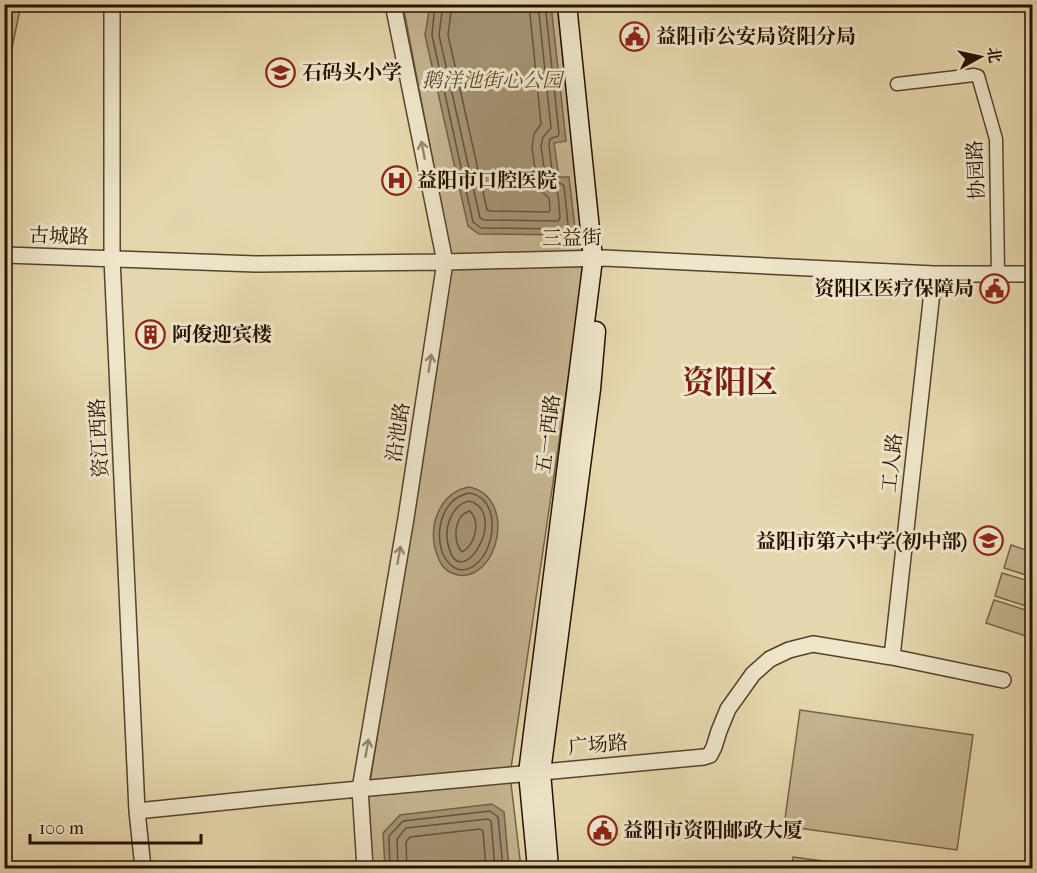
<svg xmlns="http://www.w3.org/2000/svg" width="1037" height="873" font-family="'IM FELL French Canon','Noto Serif SC',serif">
<rect width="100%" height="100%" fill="#e5d7ad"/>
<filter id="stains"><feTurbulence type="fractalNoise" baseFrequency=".00333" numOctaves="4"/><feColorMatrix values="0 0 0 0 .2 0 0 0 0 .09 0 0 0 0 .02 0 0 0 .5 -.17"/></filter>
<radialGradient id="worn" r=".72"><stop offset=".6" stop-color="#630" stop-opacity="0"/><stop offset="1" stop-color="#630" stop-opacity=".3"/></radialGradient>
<path fill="#c5b590" stroke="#766248" stroke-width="1.5" d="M5,4L21,5L5,81L4,5Z
M403,5H557L585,265L510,775L521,868H372L368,795L452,262Z
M1011,545L1032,552V577L1004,568Z
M1002,573L1032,582V608L995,596Z
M994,600L1032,612V625L1029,637L986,623Z
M800,710L973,735L957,850L784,826Z
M793,857L845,864V868H792Z"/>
<path fill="#a49373" stroke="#725f45" stroke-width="1.5" d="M430,5H551L566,141L554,143L559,177H569L575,228L566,235L479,234L468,226L425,35Z
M469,487C518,497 498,582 458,575C448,573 441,566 438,557C426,530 438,493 469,487Z
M492,804L504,812L509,868H385L383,833L400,815Z"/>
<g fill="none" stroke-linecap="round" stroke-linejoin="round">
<path stroke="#66523a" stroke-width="1.5" d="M435,4L432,35L473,222L481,228L563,229L568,224L564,186C562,182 556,184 553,179L549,145L550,139L558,136L559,133L545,4
M443,4L439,35L480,218L484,220L558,221L560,218L558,193L550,187L546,182L541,146L543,137L551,128L538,4
M452,4L448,35L487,210L490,211L548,212L550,210L549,198L541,191L537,183L532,147L534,134L541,124L529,4
M470,493C510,501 490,578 457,569C450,566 445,559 442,552C435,529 443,497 470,493Z
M469,501C510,512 462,594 449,548C443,530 450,506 469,501Z
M470,511C481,523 475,545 462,552C452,542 454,515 470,511Z
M390,868L389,836L403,821L490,811L498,817L503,868
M398,868L397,839L406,828L488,819L491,821L495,868
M407,868L406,842L410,837L480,829L483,831L486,868"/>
<defs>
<path id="minor" d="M897,84L974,75L978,76L996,139L998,274"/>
<path id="tertiary" d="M112,4V258L137,811L143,868
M4,256L6,255L256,264L445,262L604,258L934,274H1032
M892,657L934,274
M137,811L284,796L704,757L710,755L714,747L719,731L728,709L753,674L770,659L789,650L813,644L892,657L1003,680
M365,868L360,789L406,518L445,262L393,4"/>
<path id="secondary" d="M537,868L528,773L593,259L567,4
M549,868L541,772L591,389L596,331"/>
</defs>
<use href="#minor" stroke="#56422c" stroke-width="15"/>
<use href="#tertiary" stroke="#56422c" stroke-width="18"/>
<use href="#secondary" stroke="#271001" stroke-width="21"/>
<use href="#minor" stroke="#eee5ca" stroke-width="12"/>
<use href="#tertiary" stroke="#eee5ca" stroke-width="15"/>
<use href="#secondary" stroke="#eee5ca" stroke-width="18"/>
</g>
<defs><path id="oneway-shaft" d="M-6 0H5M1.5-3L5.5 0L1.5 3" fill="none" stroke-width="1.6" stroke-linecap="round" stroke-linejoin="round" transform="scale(1.5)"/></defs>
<g stroke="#948570">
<use href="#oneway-shaft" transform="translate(423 150) rotate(-101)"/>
<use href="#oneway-shaft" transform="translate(430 363) rotate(-81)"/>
<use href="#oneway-shaft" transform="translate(399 555) rotate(-80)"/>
<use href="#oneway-shaft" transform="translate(367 748) rotate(-80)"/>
</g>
<defs>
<symbol id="civic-ring" viewBox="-11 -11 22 22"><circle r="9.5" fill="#eee5ca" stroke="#8f2418" stroke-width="1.5"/><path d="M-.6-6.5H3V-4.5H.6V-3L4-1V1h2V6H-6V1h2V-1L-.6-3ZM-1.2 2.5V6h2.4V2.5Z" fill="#8f2418"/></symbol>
<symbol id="school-ring" viewBox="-11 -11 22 22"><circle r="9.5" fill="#eee5ca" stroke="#8f2418" stroke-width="1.5"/><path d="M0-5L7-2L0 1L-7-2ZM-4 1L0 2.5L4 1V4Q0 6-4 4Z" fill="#8f2418"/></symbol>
<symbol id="hospital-ring" viewBox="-11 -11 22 22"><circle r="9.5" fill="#eee5ca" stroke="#8f2418" stroke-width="1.5"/><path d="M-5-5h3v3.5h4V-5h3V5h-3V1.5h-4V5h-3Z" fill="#8f2418"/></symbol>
<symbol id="building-ring" viewBox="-11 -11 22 22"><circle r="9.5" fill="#eee5ca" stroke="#8f2418" stroke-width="1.5"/><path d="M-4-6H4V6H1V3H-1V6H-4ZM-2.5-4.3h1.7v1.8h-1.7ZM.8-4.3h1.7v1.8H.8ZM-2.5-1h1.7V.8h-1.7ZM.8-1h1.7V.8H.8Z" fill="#8f2418"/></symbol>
</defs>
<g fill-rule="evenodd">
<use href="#civic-ring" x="618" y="20" width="33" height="33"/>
<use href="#school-ring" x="264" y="56" width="33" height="33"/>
<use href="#hospital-ring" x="380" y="164" width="33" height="33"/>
<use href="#civic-ring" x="978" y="272" width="33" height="33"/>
<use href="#building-ring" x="134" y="318" width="33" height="33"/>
<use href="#school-ring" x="972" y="524" width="33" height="33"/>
<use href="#civic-ring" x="586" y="814" width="33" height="33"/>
</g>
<g text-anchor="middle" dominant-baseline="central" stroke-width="6" stroke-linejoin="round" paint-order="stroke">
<g font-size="20" font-weight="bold" fill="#271001" stroke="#eee5ca" text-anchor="start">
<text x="656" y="36">益阳市公安局资阳分局</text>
<text x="302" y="72">石码头小学</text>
<text x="417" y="180">益阳市口腔医院</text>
<text x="974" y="288" text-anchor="end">资阳区医疗保障局</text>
<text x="172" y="334">阿俊迎宾楼</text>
<text x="967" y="541" text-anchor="end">益阳市第六中学(初中部)</text>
<text x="623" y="830">益阳市资阳邮政大厦</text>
</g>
<g font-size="20" font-style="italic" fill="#5e4a33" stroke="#eee5ca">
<text x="492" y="80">鹅洋池街心公园</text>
</g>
<g font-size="20" fill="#271001" stroke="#eee5ca">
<text transform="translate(976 170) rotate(-93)">协园路</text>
<text transform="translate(59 236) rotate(2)">古城路</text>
<text transform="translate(572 238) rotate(-1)">三益街</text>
<text transform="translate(398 432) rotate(-81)">沿池路</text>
<text transform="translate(548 434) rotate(-83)">五一西路</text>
<text transform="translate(99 438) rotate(-93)">资江西路</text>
<text transform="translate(892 463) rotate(-84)">工人路</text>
<text transform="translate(598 745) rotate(-5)">广场路</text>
</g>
<g font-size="32" font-weight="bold" fill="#7a1f14" stroke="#eee5ca">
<text x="730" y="382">资阳区</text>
</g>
</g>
<rect width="1037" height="873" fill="none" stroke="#e5d7ad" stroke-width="24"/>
<rect x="6" y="6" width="1025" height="861" fill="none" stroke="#271001" stroke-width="3"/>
<rect x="12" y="12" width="1013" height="849" fill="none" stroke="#271001" stroke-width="1.5"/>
<g transform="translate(980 57) rotate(82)" stroke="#eee5ca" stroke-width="4.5" paint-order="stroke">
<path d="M0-4.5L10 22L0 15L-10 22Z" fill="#271001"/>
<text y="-9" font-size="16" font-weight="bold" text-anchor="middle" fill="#271001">北</text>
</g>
<path d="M30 834v9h171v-9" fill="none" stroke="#271001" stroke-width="3"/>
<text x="39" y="834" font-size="18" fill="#271001" stroke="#eee5ca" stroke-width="4.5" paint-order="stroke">100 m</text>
<rect width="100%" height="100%" filter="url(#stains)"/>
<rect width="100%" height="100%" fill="url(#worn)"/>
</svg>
